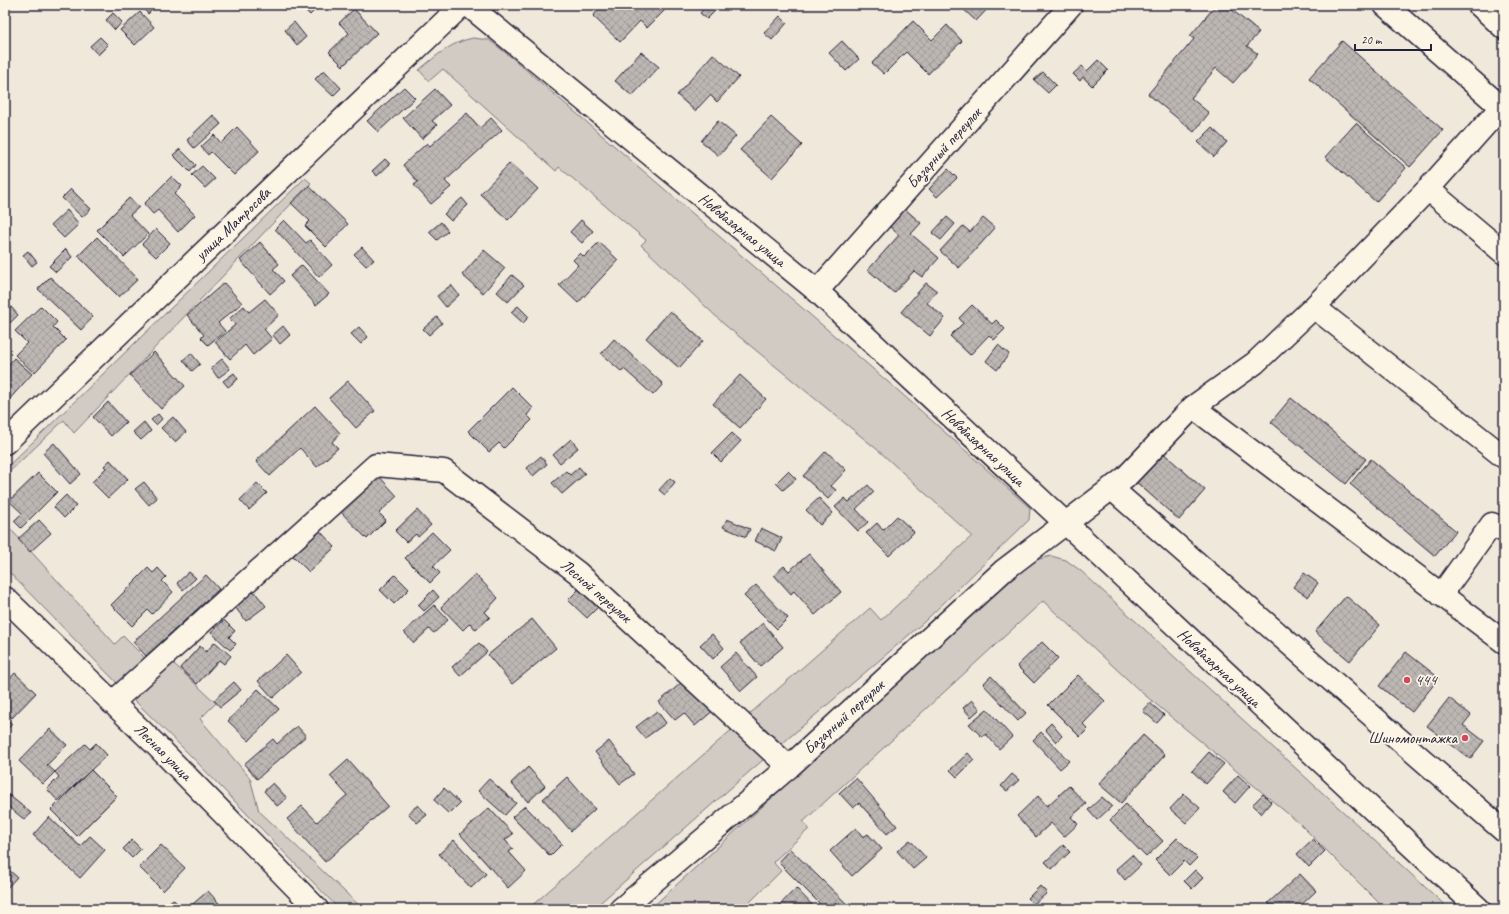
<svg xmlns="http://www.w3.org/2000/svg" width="1509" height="914" font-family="Caveat,sans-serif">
<defs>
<pattern id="building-cross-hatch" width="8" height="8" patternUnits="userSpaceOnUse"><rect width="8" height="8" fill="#bcb7b3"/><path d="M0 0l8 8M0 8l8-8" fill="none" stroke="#a19d9b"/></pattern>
</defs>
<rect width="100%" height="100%" fill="#efe8db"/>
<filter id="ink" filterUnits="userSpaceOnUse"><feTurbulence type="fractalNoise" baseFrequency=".025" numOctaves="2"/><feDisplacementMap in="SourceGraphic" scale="8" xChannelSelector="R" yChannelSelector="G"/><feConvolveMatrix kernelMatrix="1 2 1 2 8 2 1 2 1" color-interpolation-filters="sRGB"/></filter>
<g filter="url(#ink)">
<path fill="#d1cbc3" stroke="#7a767f" d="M473,38L489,40L510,56L902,394L1030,508L1029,520L924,622L749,772L593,909H528L870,608L881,620L972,536L879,451L725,325L641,245L646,240L559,167L556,171L443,69L429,81L419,70C436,56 451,42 473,38Z
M305,178L311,183L74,433L64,420L5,476V469Z
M5,523L115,644L123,636L147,660L119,685L5,568Z
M1051,556L1066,560L1081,571L1449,909H1385L1299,823L1140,691L1043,601L803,822L809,829L773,862L781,871L743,909H650L1014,577L1036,560Z
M173,663L216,703L200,719L250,778L259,811L363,909H339L190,755L133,699Z"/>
<path fill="url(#building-cross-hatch)" stroke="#22223b" d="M140,5H157L148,14Z
M300,5H320L310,15Z
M603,5H670L647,28L640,21L620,42L593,16Z
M707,5H721L707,19L700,13Z
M959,5H991L976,21Z
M1216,5H1226L1259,32L1247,46L1258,54L1233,83L1216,68L1191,98L1209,113L1194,132L1148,94L1194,39L1190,36Z
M354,9L377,33L343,66L329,52L349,33L339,23Z
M140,12L154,27L135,45L120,30Z
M113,13L122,22L115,30L106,20Z
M780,16L787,23L772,40L764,33Z
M913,21L932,40L947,25L962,41L928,74L906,52L884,74L872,63Z
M294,22L306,37L297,45L285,30Z
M100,37L108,45L98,55L90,46Z
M842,41L859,59L846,71L829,53Z
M1342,41L1443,130L1410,167L1309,78Z
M641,52L659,67L632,96L615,81Z
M713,54L739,77L717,102L710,95L695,111L677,95Z
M1098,60L1108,70L1092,86L1083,77L1080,81L1073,74L1082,66L1087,71Z
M324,70L341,88L333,96L315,79Z
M1043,72L1056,85L1048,93L1034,80Z
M404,87L415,98L378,132L367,121Z
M435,89L450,105L432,121L437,125L422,139L403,118Z
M467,113L480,128L491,118L502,130L445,181L451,187L431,204L414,185L418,182L403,165L427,143L430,146Z
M213,115L221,124L194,148L187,140Z
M771,117L802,145L772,178L740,150Z
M718,121L736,136L719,156L701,141Z
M1356,123L1406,168L1376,202L1325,157Z
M237,127L259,151L234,175L211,152L208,155L201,147L214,135L221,143Z
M1212,128L1227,142L1214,157L1198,142Z
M180,149L196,165L190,172L173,155Z
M385,159L390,164L377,176L372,171Z
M510,163L538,189L508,220L480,194Z
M202,166L215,179L205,188L192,175Z
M948,169L957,178L937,197L929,189Z
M172,176L182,186L174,194L195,215L178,232L158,210L153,214L144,204Z
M309,186L348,224L326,247L305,226L310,221L291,203Z
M71,189L91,209L82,217L62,198Z
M129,198L139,207L130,215L148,234L124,257L97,230Z
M462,198L468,205L451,221L444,214Z
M905,209L921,223L911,234L939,258L922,277L914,271L894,293L868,270L899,235L889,226Z
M67,210L79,224L64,238L51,225Z
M947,217L955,224L941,240L932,233Z
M983,218L995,228L959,268L940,251L963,226L970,232Z
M284,220L306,243L310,240L332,265L319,277L275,229Z
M581,220L593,231L582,243L570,232Z
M441,222L448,231L437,240L429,232Z
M156,229L170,243L156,257L142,244Z
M97,237L138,279L119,297L78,256Z
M260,242L279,264L273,269L284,281L270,294L240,260Z
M599,242L618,260L578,303L559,285L578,265L573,260L580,253L584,257Z
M362,247L374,260L366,266L354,254Z
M66,249L72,257L56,272L49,266Z
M484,250L505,268L483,293L462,275Z
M28,251L37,262L32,266L23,255Z
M302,265L329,294L316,305L290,276Z
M512,275L524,285L508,302L497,292Z
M50,277L93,317L81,330L38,289Z
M224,283L242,303L218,323L225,331L208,345L201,338L204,335L187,315Z
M926,283L937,291L927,303L945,318L930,336L901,312Z
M451,285L459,295L446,307L437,296Z
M265,299L279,315L264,329L272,339L253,355L245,345L230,359L215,342L235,325L229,319L244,306L249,312Z
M5,300L18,315L10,323L5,318Z
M972,305L992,324L996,320L1005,329L994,340L989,335L970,355L950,336L963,323L959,318Z
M41,306L57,322L53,327L66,340L34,373L15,355L27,343L15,331Z
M518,306L529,317L523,323L511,312Z
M670,311L703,341L679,368L646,338Z
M437,317L442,323L429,335L423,329Z
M283,326L290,335L280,344L273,335Z
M359,327L368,337L361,344L351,334Z
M614,339L663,384L653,395L624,369L621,371L601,354Z
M998,345L1009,354L997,370L986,361Z
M154,352L185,386L161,409L130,375Z
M191,353L200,364L192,371L183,360Z
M14,358L32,374L6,403L5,369Z
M222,359L230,369L218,378L211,368Z
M234,373L238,379L228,387L223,381Z
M740,375L766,399L740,428L713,404Z
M348,381L375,411L356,428L329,398Z
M512,387L533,408L527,415L532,420L504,448L499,443L489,452L468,431Z
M1291,398L1366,459L1346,484L1271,422Z
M108,402L126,422L111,436L93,417Z
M315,406L340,433L332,442L338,448L317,467L300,448L270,476L256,461Z
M158,414L162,419L156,425L151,420Z
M173,417L186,432L175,442L161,428Z
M144,422L151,431L141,440L133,432Z
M732,433L741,441L721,462L712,453Z
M571,439L578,448L560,463L553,455Z
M54,443L81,474L70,484L43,453Z
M826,451L846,470L831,486L836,490L828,499L803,476Z
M1161,451L1205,490L1179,520L1135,481Z
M541,456L547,464L533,476L527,468Z
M1371,459L1456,531L1435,556L1350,484Z
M110,460L128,479L108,498L92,482L106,468L104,466Z
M579,467L585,474L562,494L552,483L566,471L570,475Z
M788,471L796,479L783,490L776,483Z
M38,473L57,492L21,528L14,521L22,513L9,501Z
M376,473L397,496L379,513L386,520L367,539L339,510Z
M670,478L675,482L665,495L659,490Z
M144,482L157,498L149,505L135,489Z
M257,483L267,493L249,510L240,500Z
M868,485L874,492L856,509L868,522L858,531L835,507L845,498L849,502Z
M66,495L76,506L64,518L54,507Z
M819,498L833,513L820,525L806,510Z
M417,510L431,525L418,537L416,534L406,542L395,531Z
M897,516L914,532L889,556L866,533L877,523L883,530Z
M727,519L750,529L746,537L723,527Z
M39,520L51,533L30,552L18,539Z
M761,528L782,538L776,551L755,541Z
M318,529L335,547L309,572L291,554Z
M432,532L450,550L433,566L440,573L430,583L405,558Z
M809,554L841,592L815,615L794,591L791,594L774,575L784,566L789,571Z
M148,568L153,573L158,568L166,577L162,581L173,592L152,614L148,610L132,626L111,605Z
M189,572L196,578L183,590L177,583Z
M1304,573L1318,583L1308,597L1293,587Z
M475,574L498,598L485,612L490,617L476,630L470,623L463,630L441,607Z
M206,575L219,589L146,656L133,642Z
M395,575L409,589L394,604L380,590Z
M585,583L604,601L587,618L568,600Z
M756,585L788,618L777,629L744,596Z
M253,590L266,606L246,621L234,606Z
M433,590L439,597L424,611L418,605Z
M1346,596L1380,625L1350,661L1315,632Z
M434,605L448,620L434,633L429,629L414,643L404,632Z
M532,619L556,648L512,684L488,655Z
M224,620L235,631L229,637L236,644L230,650L211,632Z
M763,623L783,647L760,666L740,643Z
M712,634L724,648L713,659L700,645Z
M215,642L231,656L224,664L219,660L197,684L180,668L200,646L206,652Z
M1042,642L1058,658L1034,683L1017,666Z
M479,643L487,652L460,676L452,667Z
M1406,652L1439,678L1412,712L1379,686Z
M736,653L757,677L741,691L720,667Z
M286,655L301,672L273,698L258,681Z
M15,673L36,693L12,718L5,711V684Z
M1078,675L1105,701L1083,724L1088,729L1080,737L1048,705Z
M991,676L1026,713L1018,721L983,684Z
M688,677L715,709L695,726L684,713L675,720L659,702Z
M234,682L241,690L220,707L214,700Z
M258,689L279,709L249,741L228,721Z
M1449,698L1471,715L1463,725L1484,741L1470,759L1427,726Z
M972,700L980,709L971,717L963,708Z
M1150,703L1164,715L1157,723L1143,711Z
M987,709L1012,737L999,749L986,734L982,737L969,724Z
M657,711L666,723L645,738L636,727Z
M5,718L12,724L5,732Z
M1051,723L1062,736L1056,742L1045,729Z
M297,726L306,736L257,779L244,764L273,739L277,744Z
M50,729L67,745L47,765L55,772L43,784L19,761Z
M1041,732L1069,761L1060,769L1033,740Z
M1143,735L1165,755L1121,803L1099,784Z
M609,741L634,774L620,784L595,752Z
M96,743L107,755L58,801L47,789L59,777L55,772L85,744L90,749Z
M1209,752L1224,764L1206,784L1192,771Z
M968,753L974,760L957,777L950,770Z
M348,760L388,806L325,862L287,819L302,806L317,822L347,795L330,776Z
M528,767L545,786L528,802L511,783Z
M91,770L117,796L77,836L51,810Z
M1012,774L1019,780L1007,791L1001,786Z
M1238,775L1250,786L1235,803L1223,792Z
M567,777L595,809L571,831L543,799Z
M856,778L897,826L887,834L859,803L853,808L839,793Z
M489,779L516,803L505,815L478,791Z
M273,783L287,798L277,806L264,791Z
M1069,786L1086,804L1071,817L1078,824L1064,837L1051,823L1036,837L1017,816L1038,796L1047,806Z
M444,788L460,803L449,814L434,800Z
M5,792L31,813L25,820L5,804Z
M1184,794L1200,808L1186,823L1170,809Z
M1263,794L1271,802L1261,814L1252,805Z
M1102,797L1112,806L1097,820L1088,810Z
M1126,804L1163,841L1146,857L1110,820Z
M418,805L427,815L417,823L408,813Z
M525,806L562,844L550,856L512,817Z
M489,808L513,834L505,840L513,849L509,852L526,871L508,888L460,834Z
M49,817L80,846L90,836L105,850L80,878L33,835Z
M856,828L863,837L868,834L882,849L852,876L830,851Z
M1177,838L1197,858L1189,866L1184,861L1170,875L1155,860Z
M1313,839L1325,851L1309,867L1297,854Z
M132,840L141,849L132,858L123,849Z
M454,840L486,874L471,888L439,854Z
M910,840L926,858L913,869L897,851Z
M161,845L185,868L163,891L139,867Z
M1063,845L1070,852L1052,869L1045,862Z
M790,849L852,909H825L778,862Z
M1132,855L1141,865L1125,880L1116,869Z
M1195,870L1203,878L1192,889L1184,881Z
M10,871L17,877L5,890V876Z
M1300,874L1316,891L1297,909H1274L1268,903Z
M1040,886L1047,893L1034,904L1028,898Z
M796,888L816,909H776Z
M208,891L224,909H187Z
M173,899L182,909H162Z"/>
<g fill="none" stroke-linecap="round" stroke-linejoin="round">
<defs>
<path id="minor" d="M468,5L817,291L1479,909
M1385,5L1501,107
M1479,5L1504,28
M1428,189L1504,253
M817,291L1071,5
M1314,307L1504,457
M1193,407L1504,642
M5,443L462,5
M1111,488L1504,831
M1441,595L1492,524L1504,531
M5,598L155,744L317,909
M112,703L376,465L444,471L578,573L789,767
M621,909L789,767L1003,571L1125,478L1193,407L1255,363L1314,307L1428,189L1504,104"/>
</defs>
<use href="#minor" stroke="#22223b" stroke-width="25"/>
<use href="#minor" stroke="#fcf5e5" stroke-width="22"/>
</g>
</g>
<g fill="#d1495b" stroke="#fcf5e5" stroke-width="1.5">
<circle cx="1407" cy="680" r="4"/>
<circle cx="1465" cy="738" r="4"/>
</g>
<g text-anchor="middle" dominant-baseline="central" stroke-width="3.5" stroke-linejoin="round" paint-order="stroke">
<g font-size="16" fill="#22223b" stroke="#fcf5e5">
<text transform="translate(944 148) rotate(-48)">Базарный переулок</text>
<text transform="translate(233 224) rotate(-44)">улица Матросова</text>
<text transform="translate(742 230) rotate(39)">Новобазарная улица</text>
<text transform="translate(983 447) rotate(43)">Новобазарная улица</text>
<text transform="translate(596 591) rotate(41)">Лесной переулок</text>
<text transform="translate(1219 668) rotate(43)">Новобазарная улица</text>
<text transform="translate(844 717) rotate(-42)">Базарный переулок</text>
<text transform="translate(163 752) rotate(45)">Лесная улица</text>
</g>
<g font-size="16" fill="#22223b" stroke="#fcf5e5" text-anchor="start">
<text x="1415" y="680">444</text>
<text x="1457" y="738" text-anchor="end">Шиномонтажка</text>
</g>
</g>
<rect width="1509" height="914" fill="none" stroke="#fcf5e5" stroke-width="20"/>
<rect x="10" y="10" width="1489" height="894" fill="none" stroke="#22223b" stroke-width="1.5" filter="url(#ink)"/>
<path d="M1355 44v6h76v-6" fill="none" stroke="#22223b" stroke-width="2"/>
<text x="1361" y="44" font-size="12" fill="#22223b" stroke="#fcf5e5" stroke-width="3" paint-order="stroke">20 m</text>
</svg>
